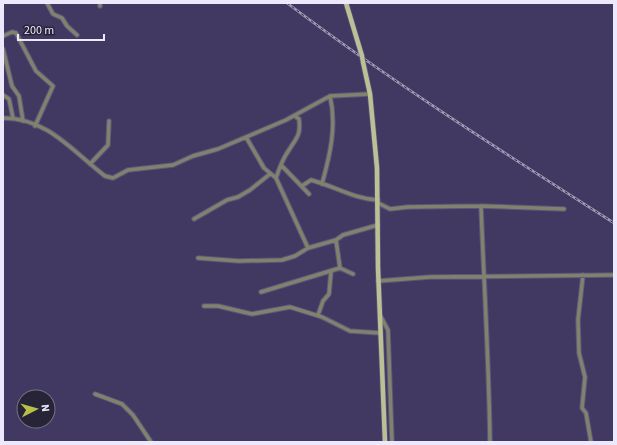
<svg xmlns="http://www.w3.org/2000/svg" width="617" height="445" font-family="'Source Sans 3',sans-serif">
<rect width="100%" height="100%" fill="#423963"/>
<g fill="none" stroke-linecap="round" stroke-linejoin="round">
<defs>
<path id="minor" d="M47,3L53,14L62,18L67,26L77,35
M100,6V3
M3,36L12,32L16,33L36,71L53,86L35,126
M3,49L12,86L19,96L23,121
M3,95L9,99L13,118
M3,118C48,118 72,151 105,176L113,178L128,170L173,165L193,156L218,149L286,120L330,96L370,94
M246,137L264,168L276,178L308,248
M90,164L108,145L109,121
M281,165L309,194
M276,178C279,169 283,158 289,150C297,137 301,135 299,119L295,116
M322,184C330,155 337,126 330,96
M302,186L311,180C334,186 354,199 378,200
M378,203L390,209L408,207L481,206L564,209
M481,206C484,285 489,363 490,442
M194,219L227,200L238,197L250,190L270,174
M336,240L340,268
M198,258L239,261L282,260L295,256L308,248L336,240L343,235L378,225
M583,275L578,320L579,353L585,377L582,408L586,413L591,442
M378,281L430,277L614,275
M261,292L340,268L353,274
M204,306H218L252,314L290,307L322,317L350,331L380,333
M318,315L323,301L329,294L331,272
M380,315L388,330L392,442
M95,394L122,404L133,415L151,442"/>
<path id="major" d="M346,3L362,56
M363,62L370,94L377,168L378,268L385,442"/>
</defs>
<use href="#minor" stroke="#5d557c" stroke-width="5.5"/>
<use href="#major" stroke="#5d557c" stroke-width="6"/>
<use href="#minor" stroke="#7f826c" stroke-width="3.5"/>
<use href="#major" stroke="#bcc195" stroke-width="4.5"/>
<defs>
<path id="rail" d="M287,3C392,82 503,152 614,223"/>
</defs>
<use href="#rail" stroke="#a09ab8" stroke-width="2.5"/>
<use href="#rail" stroke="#282437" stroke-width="1" stroke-dasharray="3" stroke-linecap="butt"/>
<defs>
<path id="major-bridge" d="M362,56L363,62"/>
</defs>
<use href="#major-bridge" stroke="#5d557c" stroke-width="6" stroke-linecap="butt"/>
<use href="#major-bridge" stroke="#bcc195" stroke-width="4.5"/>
</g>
<rect width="617" height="445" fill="none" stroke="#ece9fd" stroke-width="8"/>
<g transform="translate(36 409) rotate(84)"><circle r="19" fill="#282437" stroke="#767386"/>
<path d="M0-3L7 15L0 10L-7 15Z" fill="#b8c147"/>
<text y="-6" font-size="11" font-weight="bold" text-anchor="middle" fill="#ece9fd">N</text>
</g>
<path d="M18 34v6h86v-6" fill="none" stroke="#ece9fd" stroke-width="2"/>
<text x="24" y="34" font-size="12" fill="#ece9fd" stroke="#282437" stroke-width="3" paint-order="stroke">200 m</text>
</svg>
